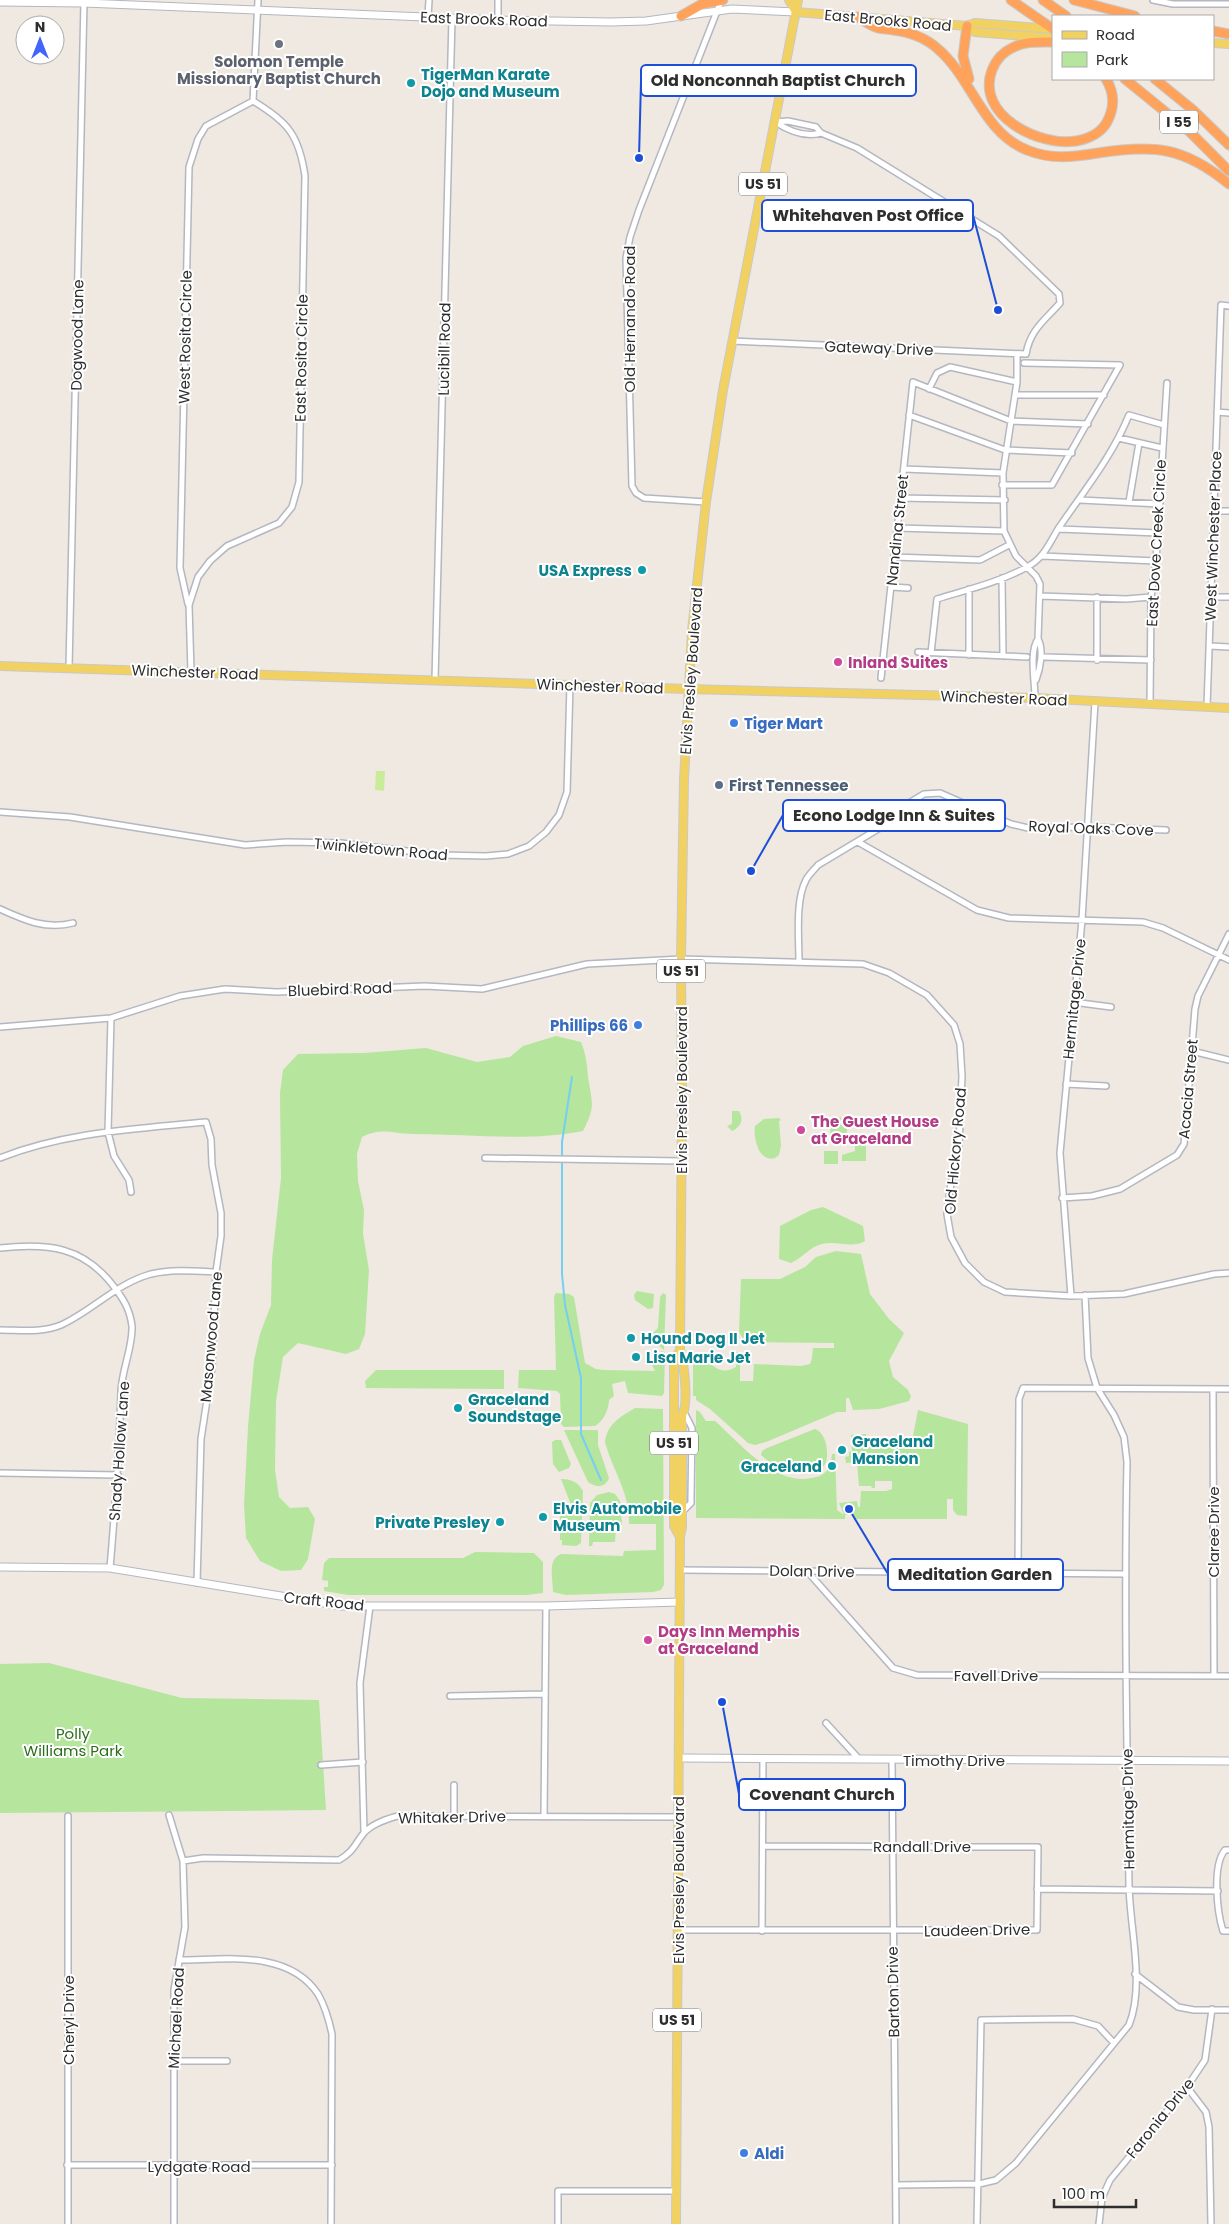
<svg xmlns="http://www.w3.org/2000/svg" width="1229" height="2224" font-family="Poppins,sans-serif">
<rect width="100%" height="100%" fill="#efe9e1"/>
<path fill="#b6e59e" d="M556,1036L581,1042C586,1054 587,1064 588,1077C592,1103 596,1106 583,1131C528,1142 469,1134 414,1134C391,1134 383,1127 362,1137L357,1154L358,1181L364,1210L363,1234L369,1270L365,1334L359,1349L346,1354L298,1343L283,1357L276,1401L275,1470L279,1497L290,1508L308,1507L315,1519L308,1559L301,1570L281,1571L260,1561L246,1538L244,1505L248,1427L254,1360L260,1334L271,1305L272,1260L281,1178L280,1093L283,1070L298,1054L364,1053L426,1048L477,1062L510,1057L523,1046Z
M732,1111H739C744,1119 741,1127 732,1131L727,1126L732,1124Z
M837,1117L843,1118L848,1125L846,1137L840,1141L833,1139L830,1131L833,1119Z
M779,1118L781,1120L779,1121L781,1146L779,1155L775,1158C759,1163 753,1138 755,1126L764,1119Z
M855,1143H866V1161H842V1155L855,1151Z
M824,1151H838V1164H824Z
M823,1207L863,1226L865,1241C852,1249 836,1240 822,1244C809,1247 803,1258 791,1263L779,1259L780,1226L811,1210Z
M836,1251L861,1254L870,1294L889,1319L904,1333L889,1361L893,1377L908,1390L911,1396L909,1401L879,1409L853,1410L849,1398H846V1412H837L766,1442L755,1445L748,1443L710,1409L696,1400V1396H693V1358C711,1356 716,1379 736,1367V1352H740V1381H753L754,1364L801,1366L810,1364L812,1358L813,1348H834V1343L745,1342L739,1332L741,1279H780L805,1267L816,1257Z
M637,1291L654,1294L653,1308L648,1309L635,1300L634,1295Z
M556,1293L569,1294L574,1297L585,1363L596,1369L603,1370L655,1371L652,1365L658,1361L661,1351L665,1352L664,1393L662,1396L628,1393L625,1381L612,1384L614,1396L609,1400C609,1409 603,1422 595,1426L564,1427L561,1424L560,1394L557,1391L518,1388L519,1370H556L554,1296Z
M663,1293L666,1295L664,1350L649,1337L658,1328L660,1297Z
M376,1370H504V1389L366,1388L365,1381Z
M635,1408L663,1409L664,1585L661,1590L653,1592L566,1595L553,1592C553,1579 547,1559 561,1554L623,1556L624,1551L656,1550V1524H629C630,1492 613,1472 605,1442C607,1424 620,1417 635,1408Z
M696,1410L700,1412L706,1421H715C740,1443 774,1486 812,1478C826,1476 831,1468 832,1454H835L837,1510L844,1515L839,1503L857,1501L858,1507H860L861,1491H886L892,1489V1481H875V1488H872L871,1486H859L857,1462L846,1463L845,1457L849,1456V1452L852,1451L851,1435L866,1434V1440H891L890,1438L913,1436L918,1410L968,1424L967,1516L957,1515L953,1510V1499H947V1519H854L853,1515H845V1519L696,1518Z
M815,1429C827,1432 831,1459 823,1467C807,1484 774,1467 761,1455L762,1451L767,1448Z
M564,1430H598V1445L609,1478C605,1488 596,1488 588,1482Z
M555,1440H561L571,1464L569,1468L559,1472L553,1464L552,1442Z
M561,1479C571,1479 578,1482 583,1491L581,1543L576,1546L562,1545V1540H560V1510L571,1505Z
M609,1492L615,1494L620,1501L622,1525L616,1526L615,1542H593L592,1546H589L590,1503L597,1495Z
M475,1552L534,1553L543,1562V1593L527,1595H348L324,1591V1587H328V1581L322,1580L324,1563L329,1558H463Z
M49,1663L182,1698L319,1700L326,1810L0,1813V1664Z"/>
<path fill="#c9ec9a" d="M376,771H385L384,791L375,790Z"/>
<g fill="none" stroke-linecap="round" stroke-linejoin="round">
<path stroke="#75cff0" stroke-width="2" d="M572,1077L562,1142V1274L565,1305L581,1378V1434L601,1480"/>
<defs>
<path id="street" d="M1153,0L1173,4H1229
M428,17L429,0
M498,20V0
M253,101L258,0
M788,121L816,127L821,133C805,138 789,131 775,122Z
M732,341L1026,354C1030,330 1045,320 1060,303L1059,294L999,236L857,148L821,133
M1017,354V382L1003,473L1004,531L1016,556L1036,576L1040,584L1038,639C1029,651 1035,683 1035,698
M929,389L937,373L950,367L1017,382
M1015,395H1104
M1217,412L1229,413
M909,415L1005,450L1072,453
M1119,438L1162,448
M904,469L1003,473
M1002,485H1052L1120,365L1024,363
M900,498L1005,500
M1080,500L1160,504
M706,502L644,498L636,493L632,486L626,258L630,237L639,210L721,1
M1129,502L1139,443
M1214,511H1229
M897,528L1004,531
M1059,529L1158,533
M1042,556L1156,561
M894,557L980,560L1009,545
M1002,578L1003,656
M891,587L908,588
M969,589V655
M1040,596L1126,599L1151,597
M1097,597V660
M1211,597H1229
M188,604L180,568L189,167L198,139L206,126L253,101
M1210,646L1229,647
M918,652L1027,657
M931,653L937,599C966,590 1000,582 1027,567C1043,559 1049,544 1058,529C1083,492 1112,457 1129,415L1164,425
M1044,657L1151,660
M69,668L84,1
M191,672L189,605L198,577L210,561L227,546L279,523L292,507L299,482L305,176C299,135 288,122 253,101
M881,678L913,382L1011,421L1088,424
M435,680L452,18
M1036,680C1040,669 1044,650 1038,639
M1150,704L1151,597L1156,561L1167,383
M1207,707L1221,305L1229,306
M0,812L70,817L245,845L287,842L341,843L440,855L486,856L508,854L529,846L546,832L559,815L567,792L570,685
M858,842L977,910L1009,918L1143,922L1163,928L1229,960
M0,909C24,920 46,930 73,923
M799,962C799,939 795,900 806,880C809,874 814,870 818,865L883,826L909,803L924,794L940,793L1011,824L1028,828L1089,827L1166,830
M1073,1002L1111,1007
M111,1018L108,1132L114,1156L129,1180L131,1192
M0,1027L111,1018L180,996L225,989L277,992L425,986L482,989L587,964L681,959L863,964L889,973L927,995L954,1025L960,1044L962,1076L959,1145L950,1189L947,1214L951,1237L965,1263L984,1282L1005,1292L1071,1296L1124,1294L1214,1274L1229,1273
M1192,1051L1229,1060
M1066,1084L1106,1086
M0,1158C65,1132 137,1129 206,1122L211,1139L212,1165L221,1213V1236L216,1272L212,1367L201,1439L197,1583
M485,1158L681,1161
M1062,1198L1092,1196L1120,1189L1177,1155L1184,1144L1195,1009L1198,996L1229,934
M0,1248C48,1243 84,1246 115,1288C124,1300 130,1310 132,1326C133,1348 121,1371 121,1393C119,1452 115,1510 110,1568
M1071,1296L1060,1153L1082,920L1095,702
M0,1330C20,1330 42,1333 61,1325C92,1311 117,1283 151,1274C172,1269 195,1271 216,1272
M1213,1389L1214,1676
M0,1473L118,1475
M682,1512L691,1503V1498L692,1428L684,1412
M680,1570L1125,1574
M807,1571L893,1668L917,1675L1229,1676
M1018,1573L1019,1399L1023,1388L1229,1389
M450,1696L545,1694
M826,1723L859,1759
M892,1760L896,2224
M321,1765L363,1762
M169,1815L183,1861L185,1927L174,1990V2224
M454,1816V1785
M544,1817L546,1606
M364,1832L360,1683L370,1606
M1229,1850H1225C1212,1865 1217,1912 1223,1931H1229
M183,1861L203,1858L339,1860C352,1853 354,1846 363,1834C371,1824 385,1820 397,1816L679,1817
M1037,1889L1218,1891
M678,1930H1037L1038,1847L763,1846
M762,1931L763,1759
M179,1960C225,1960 288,1949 318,1994C325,2006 329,2020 332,2034L331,2224
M1135,1974L1178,2007L1194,2010H1229
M174,2061H227
M1187,2087L1206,2112L1209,2127L1211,2224
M67,2165H332
M896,2185L979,2184L996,2180L1016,2163L1129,2025C1145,1985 1130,1929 1129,1886C1127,1745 1124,1604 1127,1462L1124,1437L1114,1415L1097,1388L1088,1358L1085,1295
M68,2224V1816
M558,2224V2191H675
M977,2224L981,2020L1073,2019L1098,2026L1114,2043
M1099,2224L1102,2198L1110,2180L1187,2087L1205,2060L1212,2009"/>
<path id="secondary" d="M0,2L84,3L498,20L611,22L646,21L732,9L796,12
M0,1567L110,1568L342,1606H546L680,1602
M679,1758L1229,1761"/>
<path id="primary" d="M789,0L796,12
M796,12L967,26L975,23L1053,29
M967,26L975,32L1051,38
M1213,43L1229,44
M0,666L688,689L1035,698L1229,708
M680,1537L674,1526V1361L680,1350
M676,2224L680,1537L682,1527V1415C689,1404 684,1363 680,1350L682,1102L681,959L684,779L692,631L706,502L723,390L798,0"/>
<path id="highway" d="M1011,0L1053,29
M1043,0L1066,16
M1074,0L1135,16
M681,16L702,4L723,0
M858,17C864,21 871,26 878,28C883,29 889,29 893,30C909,32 926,38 938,49C972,78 983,133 1027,150C1051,160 1074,157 1098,153C1154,144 1184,147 1229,184
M967,26L963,56L969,79
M1213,31L1229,34
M1053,42C1039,42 1024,41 1012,48C1003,52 996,60 992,70C975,115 1039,147 1076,141C1088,139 1101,133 1107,122C1115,107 1114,92 1106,79
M1125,79L1190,132L1229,171
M1155,79L1193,110L1229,145"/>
</defs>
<use href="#street" stroke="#b4b7c1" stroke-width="8"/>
<use href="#secondary" stroke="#b4b7c1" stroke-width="9"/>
<use href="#primary" stroke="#c9c9c9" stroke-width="10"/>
<use href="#highway" stroke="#c9c9c9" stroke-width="11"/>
<use href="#street" stroke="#fff" stroke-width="5"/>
<use href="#secondary" stroke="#fff" stroke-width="7"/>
<use href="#primary" stroke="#f2d163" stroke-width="8"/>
<use href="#highway" stroke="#ffa35c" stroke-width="9"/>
</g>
<circle fill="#6b7280" stroke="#fff" stroke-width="2" cx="279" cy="44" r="5"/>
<g fill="#0f9aa8" stroke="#fff" stroke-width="2">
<circle cx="411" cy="83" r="5"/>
<circle cx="642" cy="570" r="5"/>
<circle cx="631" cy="1338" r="5"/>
<circle cx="636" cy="1357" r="5"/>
<circle cx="458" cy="1408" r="5"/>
<circle cx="842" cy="1450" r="5"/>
<circle cx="832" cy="1466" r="5"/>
<circle cx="543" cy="1517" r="5"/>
<circle cx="500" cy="1522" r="5"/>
</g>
<g fill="#d1479c" stroke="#fff" stroke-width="2">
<circle cx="838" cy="662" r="5"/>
<circle cx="801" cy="1130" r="5"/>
<circle cx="648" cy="1640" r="5"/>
</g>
<g fill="#3f7fe0" stroke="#fff" stroke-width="2">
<circle cx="734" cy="723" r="5"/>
<circle cx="638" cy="1025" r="5"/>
<circle cx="744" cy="2153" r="5"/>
</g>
<circle fill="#5c6f8a" stroke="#fff" stroke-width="2" cx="719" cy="785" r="5"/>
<g text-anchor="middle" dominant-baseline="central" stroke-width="4" stroke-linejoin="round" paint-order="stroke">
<g fill="#fff" stroke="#6d6d6d" stroke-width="1">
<rect x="1160" y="110.5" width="38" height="23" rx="4"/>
<rect x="739" y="172.5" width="48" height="23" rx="4"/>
<rect x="657" y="959.5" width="48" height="23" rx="4"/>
<rect x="650" y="1431.5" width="48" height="23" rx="4"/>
<rect x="653" y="2008.5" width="48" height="23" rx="4"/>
</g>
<g font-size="14" font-weight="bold" fill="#2e2e2e">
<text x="1179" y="122">I 55</text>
<text x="763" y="184">US 51</text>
<text x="681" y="971">US 51</text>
<text x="674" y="1443">US 51</text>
<text x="677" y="2020">US 51</text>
</g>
<g font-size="15" fill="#2e2e2e" stroke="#fff">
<text transform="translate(484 19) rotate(2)">East Brooks Road</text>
<text transform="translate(888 20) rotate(5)">East Brooks Road</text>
<text transform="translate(629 319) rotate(-90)">Old Hernando Road</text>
<text transform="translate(77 335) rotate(-89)">Dogwood Lane</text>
<text transform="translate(185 337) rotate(-89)">West Rosita Circle</text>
<text transform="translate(879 348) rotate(2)">Gateway Drive</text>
<text transform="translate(444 349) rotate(-89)">Lucibill Road</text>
<text transform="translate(301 358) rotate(-89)">East Rosita Circle</text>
<text transform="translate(897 530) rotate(-84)">Nandina Street</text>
<text transform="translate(1213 536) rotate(-88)">West Winchester Place</text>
<text transform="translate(1156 543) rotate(-87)">East Dove Creek Circle</text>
<text transform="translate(691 671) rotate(-86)">Elvis Presley Boulevard</text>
<text transform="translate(195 672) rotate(2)">Winchester Road</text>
<text transform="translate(600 686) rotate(2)">Winchester Road</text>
<text transform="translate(1004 698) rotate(2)">Winchester Road</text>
<text transform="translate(1091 828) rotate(2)">Royal Oaks Cove</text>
<text transform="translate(381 849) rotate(5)">Twinkletown Road</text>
<text transform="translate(340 989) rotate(-2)">Bluebird Road</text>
<text transform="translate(1074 999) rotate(-84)">Hermitage Drive</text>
<text transform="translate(1188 1089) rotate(-85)">Acacia Street</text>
<text transform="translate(681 1090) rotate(-90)">Elvis Presley Boulevard</text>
<text transform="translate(955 1151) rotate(-85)">Old Hickory Road</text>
<text transform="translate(211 1337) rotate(-85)">Masonwood Lane</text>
<text transform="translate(119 1451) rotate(-86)">Shady Hollow Lane</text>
<text transform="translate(1213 1532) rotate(-90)">Claree Drive</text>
<text transform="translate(812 1571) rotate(1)">Dolan Drive</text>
<text transform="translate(324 1601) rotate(6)">Craft Road</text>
<text x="996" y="1675">Favell Drive</text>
<text x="954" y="1760">Timothy Drive</text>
<text transform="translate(1128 1809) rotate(-91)">Hermitage Drive</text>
<text transform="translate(452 1817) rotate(-1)">Whitaker Drive</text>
<text x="922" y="1846">Randall Drive</text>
<text transform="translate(678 1880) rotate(-90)">Elvis Presley Boulevard</text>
<text transform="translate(977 1930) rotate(-1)">Laudeen Drive</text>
<text transform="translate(893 1992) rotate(-91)">Barton Drive</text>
<text transform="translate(176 2018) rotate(-87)">Michael Road</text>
<text transform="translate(68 2020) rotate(-90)">Cheryl Drive</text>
<text transform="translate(1160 2118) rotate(-51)">Faronia Drive</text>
<text x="199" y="2166">Lydgate Road</text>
</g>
<g font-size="15" font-weight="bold" fill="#5b616d" stroke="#fff">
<text x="279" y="61">Solomon Temple<tspan x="279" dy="17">Missionary Baptist Church</tspan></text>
</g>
<g font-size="15" font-weight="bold" fill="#0d838f" stroke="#fff" text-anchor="start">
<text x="421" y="74">TigerMan Karate<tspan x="421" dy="17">Dojo and Museum</tspan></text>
<text x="632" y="570" text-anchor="end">USA Express</text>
<text x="641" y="1338">Hound Dog II Jet</text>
<text x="646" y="1357">Lisa Marie Jet</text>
<text x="468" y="1399">Graceland<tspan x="468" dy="17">Soundstage</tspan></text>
<text x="852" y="1441">Graceland<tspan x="852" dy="17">Mansion</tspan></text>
<text x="822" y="1466" text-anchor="end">Graceland</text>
<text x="553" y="1508">Elvis Automobile<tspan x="553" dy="17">Museum</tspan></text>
<text x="490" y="1522" text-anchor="end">Private Presley</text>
</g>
<g font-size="15" font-weight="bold" fill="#b23c85" stroke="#fff" text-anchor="start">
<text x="848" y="662">Inland Suites</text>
<text x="811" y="1121">The Guest House<tspan x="811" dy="17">at Graceland</tspan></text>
<text x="658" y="1631">Days Inn Memphis<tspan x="658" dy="17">at Graceland</tspan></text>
</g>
<g font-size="15" font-weight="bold" fill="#366cbe" stroke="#fff" text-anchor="start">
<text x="744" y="723">Tiger Mart</text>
<text x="628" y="1025" text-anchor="end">Phillips 66</text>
<text x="754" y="2153">Aldi</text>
</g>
<g font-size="15" font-weight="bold" fill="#4e5e75" stroke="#fff" text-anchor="start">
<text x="729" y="785">First Tennessee</text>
</g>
<g font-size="15" fill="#2c6e1b" stroke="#fff">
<text x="73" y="1733">Polly<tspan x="73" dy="17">Williams Park</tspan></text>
</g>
</g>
<path fill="none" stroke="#1d4ed8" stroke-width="2" d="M639 158L641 81M998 310L973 215M751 871L783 815M849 1509L888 1574M722 1702L739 1794"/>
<g fill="#1d4ed8" stroke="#fff" stroke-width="2">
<circle cx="639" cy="158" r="5"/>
<circle cx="998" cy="310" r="5"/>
<circle cx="751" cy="871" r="5"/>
<circle cx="849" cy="1509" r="5"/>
<circle cx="722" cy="1702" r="5"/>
</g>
<g fill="#fff" stroke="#1d4ed8" stroke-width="2">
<rect x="641" y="65" width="275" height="31" rx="5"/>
<rect x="762" y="200" width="211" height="31" rx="5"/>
<rect x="783" y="800" width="222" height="31" rx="5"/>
<rect x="888" y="1559" width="175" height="31" rx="5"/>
<rect x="739" y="1779" width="166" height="31" rx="5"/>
</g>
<g font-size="16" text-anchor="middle" font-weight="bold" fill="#2e2e2e">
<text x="778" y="86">Old Nonconnah Baptist Church</text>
<text x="868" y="221">Whitehaven Post Office</text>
<text x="894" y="821">Econo Lodge Inn &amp; Suites</text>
<text x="975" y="1580">Meditation Garden</text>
<text x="822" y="1800">Covenant Church</text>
</g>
<rect x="1052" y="15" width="162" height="65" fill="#ffffff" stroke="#ababab"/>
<rect x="1062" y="31" width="25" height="8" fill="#f2d163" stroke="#ababab"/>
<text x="1096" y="40" font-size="15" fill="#2e2e2e">Road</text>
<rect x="1062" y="52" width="25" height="15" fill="#b6e59e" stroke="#ababab"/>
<text x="1096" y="65" font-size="15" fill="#2e2e2e">Park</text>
<g transform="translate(40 40)"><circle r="24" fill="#ffffff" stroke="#ababab"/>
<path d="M0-4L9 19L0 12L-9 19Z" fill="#4264fb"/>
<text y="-8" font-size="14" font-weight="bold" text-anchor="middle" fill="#2e2e2e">N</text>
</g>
<path d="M1054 2199v8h82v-8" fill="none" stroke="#2e2e2e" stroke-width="2.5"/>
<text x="1062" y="2199" font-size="15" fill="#2e2e2e" stroke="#ffffff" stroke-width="4" paint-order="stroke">100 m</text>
</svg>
